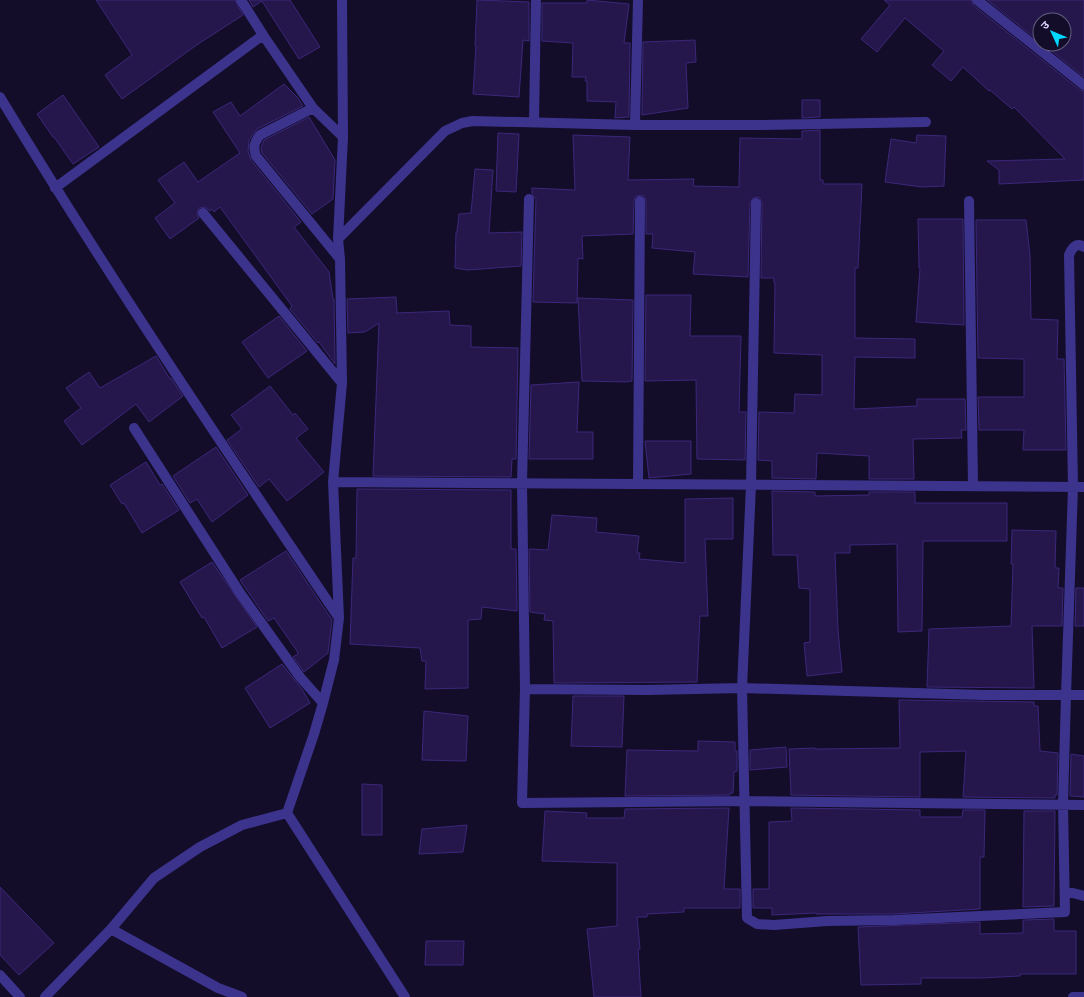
<svg xmlns="http://www.w3.org/2000/svg" width="1084" height="997" font-family="'Noto Sans','Noto Sans Devanagari',sans-serif">
<rect width="100%" height="100%" fill="#130d29"/>
<path fill="#25174c" stroke="#3c277a" d="M96,0H235L243,15L198,44L122,99L105,75L132,55Z
M249,0H290L320,47L299,59L262,1L253,7Z
M477,0L529,2V41L523,40L519,97L473,94L476,46H475Z
M587,0L629,4L624,43H630L629,117L615,118L616,102L587,101V81H585L586,77H572L573,43L542,41V3H587Z
M884,0H971L973,5L1080,90L1084,91V180L999,184V170L987,161L1065,159L1014,107L1012,109L990,90L989,91L963,67L951,81L932,65L944,51L905,18L877,52L861,39L890,5Z
M987,0H1084V77L1043,44H1064V20H1040V42Z
M695,40L696,62L686,63L688,108L642,115L643,42Z
M284,84L298,98L303,106L257,129L249,140L248,151L251,160L301,222L294,227L329,272L333,299H334L335,364L319,342L318,343L290,309L292,306L220,207L214,212L212,209L210,211L205,207L199,208L197,214L199,218L170,239L155,218L175,203L158,180L184,162L198,182L240,153L213,112L231,102L240,116Z
M63,95L99,147L73,164L54,137H53L37,114Z
M802,100H820V117L802,118Z
M309,117L335,160L333,199L312,214L262,153L261,148L264,140Z
M820,130V180H823V184H862L858,268H855V338L915,339V358L855,357L854,409L917,406V399H965L966,430H961L962,438L913,439L914,479H869V456L817,453L816,479L772,478V461L758,460L759,412L794,413L795,394L822,395V355L774,353L775,283H774V278H761L762,203L759,197L753,198L750,203L748,277L693,274L695,252L652,248L653,234H646V201L644,196L640,195L635,197L634,201L633,234L582,236L583,259L578,258L577,303L533,302L536,199L532,194V188L575,190L573,135L630,137L628,180L694,179L693,186L739,187L740,138L802,139V131Z
M498,133L519,134L516,192L496,191Z
M917,135L946,136L944,186L922,187L885,182L891,139L916,143Z
M475,169L493,170L489,233L522,232L521,266L468,270L455,268L456,232H457L459,214L471,213Z
M918,219H963L964,325L916,322L920,268H919Z
M976,220H1026L1030,255L1031,319L1058,320L1057,359H1064L1066,450H1023L1024,430H979L978,397H1024V359L978,358Z
M646,295H691L690,336H741L739,412H746L745,460L697,459L696,380L645,381Z
M396,297L397,312L396,313L449,311L450,325L471,326V347L518,348L516,459H512L511,477L373,476L379,323L365,332L348,333L347,299Z
M578,298L633,300L632,381L626,382L582,381Z
M279,316L307,351L268,378L242,342Z
M156,356L170,379L171,378L183,396L149,422L136,404L82,445L64,421L81,408L66,388L89,372L100,388Z
M579,382L577,432H593V459H529L531,385Z
M270,386L293,415L295,413L308,429L296,438L324,472L287,501L269,479L259,487L227,440L242,429L231,415Z
M645,441H691V474L649,478Z
M216,447L248,495L212,522L197,499L190,503L173,476Z
M146,462L160,485L162,484L179,510L142,533L124,503L122,504L110,485Z
M357,489L511,490V549H516L517,611L482,607L481,619L468,620V688L425,689L426,661H422L420,648L350,644L353,558H356Z
M772,491L815,492V496L869,495V492H915V503H1007V541H923L922,631L898,632L897,544L850,545V553H835L838,630L842,672L807,676L804,643L810,642V589L799,588L797,555H773Z
M733,498V539H705L708,616H700L697,682L554,683L553,621L544,620L545,614L530,612L529,549L548,550L552,515L597,518L596,532L639,536L637,553H640L639,559L685,563V499Z
M1012,530L1056,531L1055,568H1059L1058,588H1063L1062,626H1032L1034,688L927,687L929,629L1011,626L1013,564H1011Z
M286,551L332,620L328,653L304,672L293,657L298,654L297,651L274,618L268,621L240,580Z
M212,562L257,627L222,648L204,617L202,618L180,582Z
M1076,588H1084V626H1075Z
M282,664L302,689L310,703L270,728L245,688Z
M573,696H624L622,747L571,746Z
M899,700L1034,702V706H1038L1040,751L1058,753L1057,795H1055V798L963,797L966,751L920,752V797L791,795L789,749L815,748V749L900,748Z
M424,711L468,716L466,761L422,760Z
M698,741L735,742V751H737V771L734,772L733,793H730V795L625,796L627,750L698,751Z
M786,747L787,767L750,770V750Z
M1071,754L1084,756V797L1070,796Z
M362,784L382,785V835H362Z
M729,808L724,889H740V908H684V912L647,914V917H637L640,949H638L641,997H594L587,929L617,926V863L542,861L545,811L587,813L586,818H624L625,809Z
M791,808L920,810V817H962L963,810H985L984,857H980V909L894,914H816V913L772,915V908H753V889H769V822L792,821Z
M1024,811H1055L1054,906L1023,907Z
M467,825L463,852L419,854L422,829Z
M0,887L54,943L19,975L0,955Z
M1054,919V931H1076V974H1020V976L981,978H921V984L861,985L858,927L980,922V934L1023,933V920Z
M426,941H464L463,965H425Z"/>
<g fill="none" stroke-linecap="round" stroke-linejoin="round">
<path stroke="#3c338d" stroke-width="10" d="M241,0L263,35L313,108L343,137
M342,0L343,137L338,239L340,259L342,383L333,482L339,618L334,660L323,703L314,734L287,813L405,997
M977,0L1084,85
M0,97C107,274 223,446 339,618
M313,108L260,135C254,143 253,147 256,156L340,259
M534,122L536,0
M635,125L638,0
M55,188L263,35
M529,199L522,483L525,689L522,803L745,801L1084,805
M969,201L973,486
M756,203L751,485L742,688L747,918L757,924L774,925L827,921L894,920L1065,912L1063,805L1066,695L1073,487L1069,255C1072,248 1076,242 1084,247
M203,213L342,383
M338,239L445,131L462,123L473,121L635,125H760L926,122
M134,428L240,593L300,677L323,703
M333,482L1084,487
M638,484L640,201
M525,689L648,690L742,688L984,695H1084
M1065,891L1084,896
M111,929L154,878L200,847L242,825L287,813
M0,975L20,997
M45,997L111,929L218,988L242,997
M1073,997H1084"/>
</g>
<g transform="translate(1052 32) rotate(314)"><circle r="19" fill="#130d29" stroke="#635d7f"/>
<path d="M0-3L7 15L0 10L-7 15Z" fill="#01d7ff"/>
<text y="-6" font-size="11" font-weight="bold" text-anchor="middle" fill="#dcd5ff">उ</text>
</g>
</svg>
